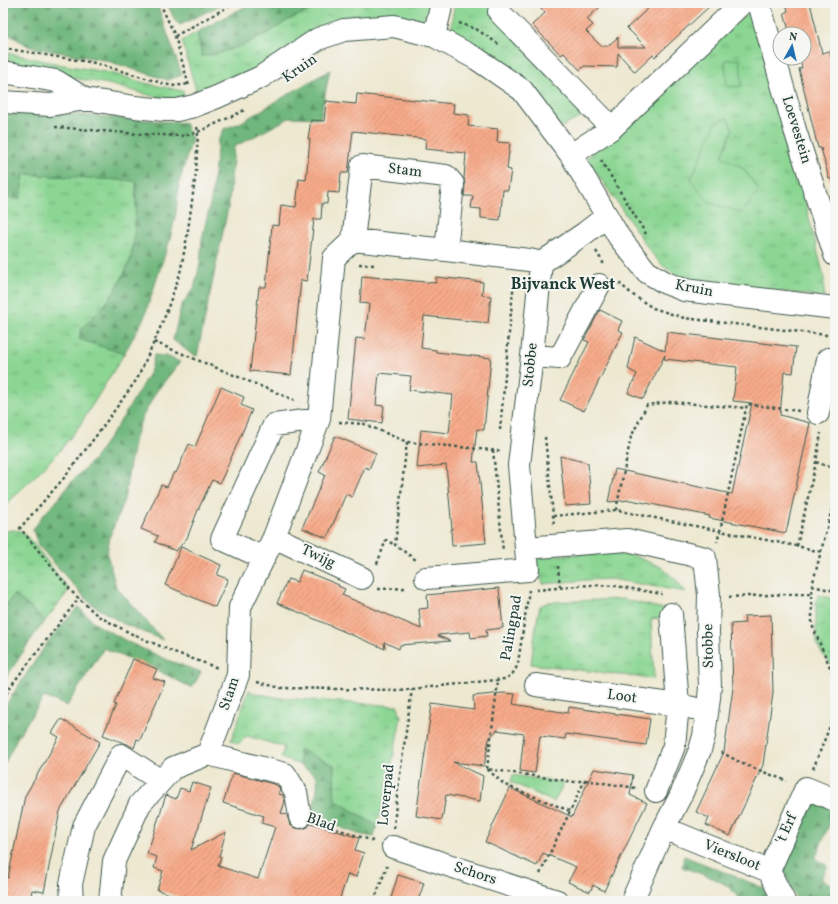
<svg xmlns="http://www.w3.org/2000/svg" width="838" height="904" font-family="Vollkorn,serif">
<defs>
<pattern id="grass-tufts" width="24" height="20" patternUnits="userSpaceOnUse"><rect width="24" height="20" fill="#8bd693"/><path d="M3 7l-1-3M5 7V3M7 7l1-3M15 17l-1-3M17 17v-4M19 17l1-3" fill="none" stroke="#71af79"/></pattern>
<pattern id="forest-firs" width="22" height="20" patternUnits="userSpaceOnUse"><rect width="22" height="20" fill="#70b77d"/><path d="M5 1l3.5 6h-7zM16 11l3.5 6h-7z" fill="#5b9667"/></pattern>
<pattern id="building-hatch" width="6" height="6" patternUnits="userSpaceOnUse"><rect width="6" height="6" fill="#f8ab8a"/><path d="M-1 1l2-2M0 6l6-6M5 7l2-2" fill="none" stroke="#c88c72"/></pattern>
</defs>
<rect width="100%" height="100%" fill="#f6f6f2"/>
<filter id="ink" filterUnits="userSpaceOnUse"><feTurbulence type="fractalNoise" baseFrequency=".025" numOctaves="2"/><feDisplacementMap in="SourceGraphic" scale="8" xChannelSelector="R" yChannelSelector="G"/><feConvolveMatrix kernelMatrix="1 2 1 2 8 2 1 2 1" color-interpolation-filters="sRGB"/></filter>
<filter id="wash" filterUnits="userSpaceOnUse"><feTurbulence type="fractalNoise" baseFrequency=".012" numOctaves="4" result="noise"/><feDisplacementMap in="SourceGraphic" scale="16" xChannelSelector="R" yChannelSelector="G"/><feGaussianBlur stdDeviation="0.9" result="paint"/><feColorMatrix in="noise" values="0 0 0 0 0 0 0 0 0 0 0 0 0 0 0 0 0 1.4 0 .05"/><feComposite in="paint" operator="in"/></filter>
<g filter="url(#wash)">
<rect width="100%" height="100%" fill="#ede8d0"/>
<path fill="url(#grass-tufts)" stroke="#558a64" d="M329,3H427L431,5L423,22L398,20L265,65L198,98L182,41L197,32L202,56L268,33L288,20L320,6Z
M455,3H500L588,113L562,127L500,64L452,33V18Z
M754,13L758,15L824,277V297L692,280L676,275L661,264L650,251L586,157H588L596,149L738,21L747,14Z
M8,53L63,65L111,73L145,83L183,91L185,100L160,98L108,84L62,76L19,66L9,61Z
M24,174L136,181V208L134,238L131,258L124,274L113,294L104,306L94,315L79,339L124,354L78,428L57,454L3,508V198L20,199Z
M13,530L21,531L32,542L68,588L67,593L45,621L14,594L8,603L3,607V535L7,531Z
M622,551L661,567L675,579L686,592L611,579L587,580L543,584L535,557Z
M818,595L835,599V670L822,653L817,645L816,628V605Z
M623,599L671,611L669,617L651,619L654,679L531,664L536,625L540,606L549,602Z
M249,690L254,693L281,698L398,706L401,717L386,794L377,826L335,800L299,750L300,765L281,758L284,747L247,736L238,744L231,740Z"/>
<path fill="url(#forest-firs)" stroke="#487a58" d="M3,3H156L158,7L182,75L168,80L104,60L30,47L3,31Z
M167,3H225L180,25L175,21Z
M252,3H329L320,6L288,20L268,33L243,45L217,54L202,56L197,32Z
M330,70L320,118L291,117L234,147L229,203L197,356L190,353L173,340L181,306L194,288L200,264L202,239L211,200L218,141L224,129L240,123L292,92Z
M3,109L185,123L192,139L179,183L176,213L170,239L144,318L124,354L79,339L81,329L104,306L113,294L124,274L131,258L134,238L136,208V181L24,174L20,199L3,198Z
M154,355L166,356L180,362L156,392L141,420L135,438L130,464L124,500L110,536L107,554L116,587L163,640L122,623L91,604L68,579L38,545L33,530L43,515L56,502L69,484L94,459L116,428L128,409L151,370Z
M14,594L45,621L35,634L3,682V607L8,603Z
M78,607L96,624L130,643L170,661L201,672L192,688L155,669L128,659L104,648L67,706L44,697L18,736L3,767V709L47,643L64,623Z
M299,749L334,765L335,800L377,826L374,837L358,834L310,816C314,803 319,789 317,776L300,765Z
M809,795L835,810L815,859L828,866L821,879L835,886V901H797L780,864Z
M684,856L764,888L770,901H740C737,896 734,892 730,888C720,879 695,872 682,867Z"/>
<path fill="#8bd693" stroke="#558a64" d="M740,59L742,86L727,87L725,60Z
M727,118L733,129L722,156L743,168L759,190L742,213L710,203L691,180L716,122Z
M513,775L564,783L554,802L511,782Z"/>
<g id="blocks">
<path fill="url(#building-hatch)" d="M535,3H604L587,19L593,25L586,31L601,46H608L618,37V47H646L627,28L654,3H713L655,57L653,55L635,72L618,53L617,67L584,66L580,70L564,53L561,55L532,25L545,13Z
M786,3H810L822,53L830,51L831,58H835V178L829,179L821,148H818L799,69L802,68L800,58H804V34H790L784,13L788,11Z
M357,94L454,104L453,113L469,115L468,126L498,129L497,142L510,143L507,169L511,170L508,190H503L500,220L481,218V209L471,208L473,196H464L465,185L464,178L466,153L425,149L426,139L353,131L348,173H341L339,193L328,192L327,204L322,203L321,219H314L307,281L301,280L291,375L250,371L259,287H266L272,225L279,226L281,205L296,207L299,179L306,180L310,139H308L311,120L324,121L326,101L356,104Z
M362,276L436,283V277L483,282L482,295L491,296L488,323L424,316L421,348L436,350V352L491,358L484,430L477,429L473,462H478L486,543L452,546L451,530L452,529L446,465L417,468L421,430L449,433L453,395L409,390L411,376L379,373L376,405L384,406L382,423L348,419L356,338L365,339L369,304L360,303Z
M600,310L622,321L618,330L623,332L584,411L560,400L589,342L584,340Z
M667,332L796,347L793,373L784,372L780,415L810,423L786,533L709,518L710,516L631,500L608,502L615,469L732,494L752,403L733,401L737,367L664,359L665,355L643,399L628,393L637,374L628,369L635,337L665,351Z
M221,387L244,397L241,405L252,410L220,483L212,480L198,510L187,538L176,551L155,542L158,536L141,529L161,485L167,487L174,472L176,473L189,444L195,447Z
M335,436L376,453L369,469L365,467L352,497L346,494L327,538L302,528L325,475L319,472Z
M560,456L588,463L591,504L565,506Z
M181,547L221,565L217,575L228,579L215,607L165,585Z
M302,570L339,585L338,586L345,589L342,595L421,629L419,609L428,608L427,595L499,588L503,628L486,630L487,636L471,638L470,632L438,635V636L450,641L400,645L399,649L384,642L385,649L277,603L288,579L297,582Z
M771,615L773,693L763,765L730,836L706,825L709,818L696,812L724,752L733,688L731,624L745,623L744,616Z
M133,659L157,669L153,678L165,682L140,740L137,739L134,748L127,744L103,735L116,705L114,704Z
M503,693L515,694L513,704L568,713L569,707L650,719L646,745L566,734L565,739L540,736L535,773L520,771L524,734L497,730L489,739L484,766L453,762L483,776L480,801L446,795L442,820L416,816L432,704L474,710L473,696Z
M61,719L100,742L60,811L44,892L32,890L30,901H3V877L8,878L25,796L59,737L52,733Z
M594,769L633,775L630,795L647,803L604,891L593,885L590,892L568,882L576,867L543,853L537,866L485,842L510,788L572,817Z
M233,773L277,785L280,789L278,794L283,795L285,802L281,813L287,815L290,825L295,828L302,829L308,827L311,823L359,838L355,850L364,853L356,877L348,874L339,901H192L157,890L163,871L154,868L157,857L147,854L166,795L176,799L180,788L189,791L192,782L211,788L191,850L226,832L219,856L221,857L218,866L258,879L275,827L261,823L264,816L223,803Z
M398,875L424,883L418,901H390Z"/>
</g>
</g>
<g filter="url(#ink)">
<use href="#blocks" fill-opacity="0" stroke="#3e574b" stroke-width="1"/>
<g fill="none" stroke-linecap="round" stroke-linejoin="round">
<defs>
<path id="minor" d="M759,3L795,130L835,255
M499,12L612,128
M434,36L442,3
M3,72L56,81L85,99
M3,102L50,105L85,99L135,107L164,110H177L194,106L217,97L261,77L318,39L344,30L394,26L434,36L477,59L522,90L571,155L619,237L647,272L666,283L684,290L835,308
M571,155L612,128L742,3
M607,216L585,233L541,263L532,356L519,465L526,548L627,540L705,558L709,595L708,632L710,686L709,698L704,736L700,750L681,795L664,828L632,901
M353,240L362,166L446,176L453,184L446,250
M532,356L560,358L599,285
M818,413L828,359L835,360
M274,537L362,578
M264,558L222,539L274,425L319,419
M426,578L528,570L526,548
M536,685L678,705L693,708
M208,754L285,774L296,792L300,817
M656,791L674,746L678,705L671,614
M664,828L769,871L784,901
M393,847L557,901
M769,871L806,788L835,800
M72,901L71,884L84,826L121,755L161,781
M110,901L114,861L140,804L173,768L208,754L238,675L240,607L274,537L319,419L334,258L353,240L446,250L529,260L541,263"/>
</defs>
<use href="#minor" stroke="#3e574b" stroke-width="24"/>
<path stroke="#3e574b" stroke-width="2.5" stroke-dasharray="3 3" stroke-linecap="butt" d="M160,3L175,36L189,86
M459,23L476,29L500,45
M175,36L235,3
M3,48L95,63L172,86L189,84
M55,127L139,134L184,136L198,132L241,112L246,109
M197,127L198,132L196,172L187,237L180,273L165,316L154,342L137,379L99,432L64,478L20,528L72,592L98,616L132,634L174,652L218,668
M601,160L646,234
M596,251L605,266
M359,264L374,265
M619,283L633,295L653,308L684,318L835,336
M154,342L294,400
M799,411L747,404L720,531L797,546L821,552
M339,422L364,424L407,442L500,451
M500,430L514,280
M545,437L554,525
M407,442L395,545L416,560
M493,450L503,551
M816,462L835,469
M835,497L812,586V625L835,679
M616,510L631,437L647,405L670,402L746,408
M553,516L616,510L720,531L717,542
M797,546L816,462L821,433
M377,564L386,540L395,545
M558,566L560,588
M812,586L835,591
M378,589L407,588
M536,590L589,585L616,586L662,594
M729,597L788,594H812
M257,682L281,688L396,690L412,689L505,679C512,676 516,670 518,663L529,590
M3,699L13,683L79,598
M721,752L743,764L787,781
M487,769L498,681
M813,769L834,716L835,711
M585,780L636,788
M319,823L373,841
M394,828L396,803L412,689
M540,874L585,780L575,782L487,769L505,785L570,811
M374,901L387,866"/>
<use href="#minor" stroke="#fff" stroke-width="22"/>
</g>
</g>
<g text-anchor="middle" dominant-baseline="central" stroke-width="4" stroke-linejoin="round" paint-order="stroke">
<g font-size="15" fill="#1f3d34" stroke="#f6f6f2">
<text transform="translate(300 69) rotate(-35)">Kruin</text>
<text transform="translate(796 130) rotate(73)">Loevestein</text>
<text transform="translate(405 171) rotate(7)">Stam</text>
<text transform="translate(694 289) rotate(11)">Kruin</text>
<text transform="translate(531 365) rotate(-84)">Stobbe</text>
<text transform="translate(318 557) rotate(25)">Twijg</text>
<text transform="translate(512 628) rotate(-80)">Palingpad</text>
<text transform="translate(709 646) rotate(-91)">Stobbe</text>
<text transform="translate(230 694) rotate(-71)">Stam</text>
<text transform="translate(622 697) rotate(8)">Loot</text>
<text transform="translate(387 795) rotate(-84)">Loverpad</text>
<text transform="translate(321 823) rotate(20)">Blad</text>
<text transform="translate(787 829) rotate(-66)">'t Erf</text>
<text transform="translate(732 856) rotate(22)">Viersloot</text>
<text transform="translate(475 874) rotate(18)">Schors</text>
</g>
<g font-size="16" font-weight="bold" fill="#1f3d34" stroke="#f6f6f2">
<text x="563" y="285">Bijvanck West</text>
</g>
</g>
<rect width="838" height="904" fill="none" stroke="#f6f6f2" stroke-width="16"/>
<g transform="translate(792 46) rotate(8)"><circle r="19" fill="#f6f6f2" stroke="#a0aca6"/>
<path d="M0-3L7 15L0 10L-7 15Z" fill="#1f6fb2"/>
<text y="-6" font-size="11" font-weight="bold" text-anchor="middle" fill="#1f3d34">N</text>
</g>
</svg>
